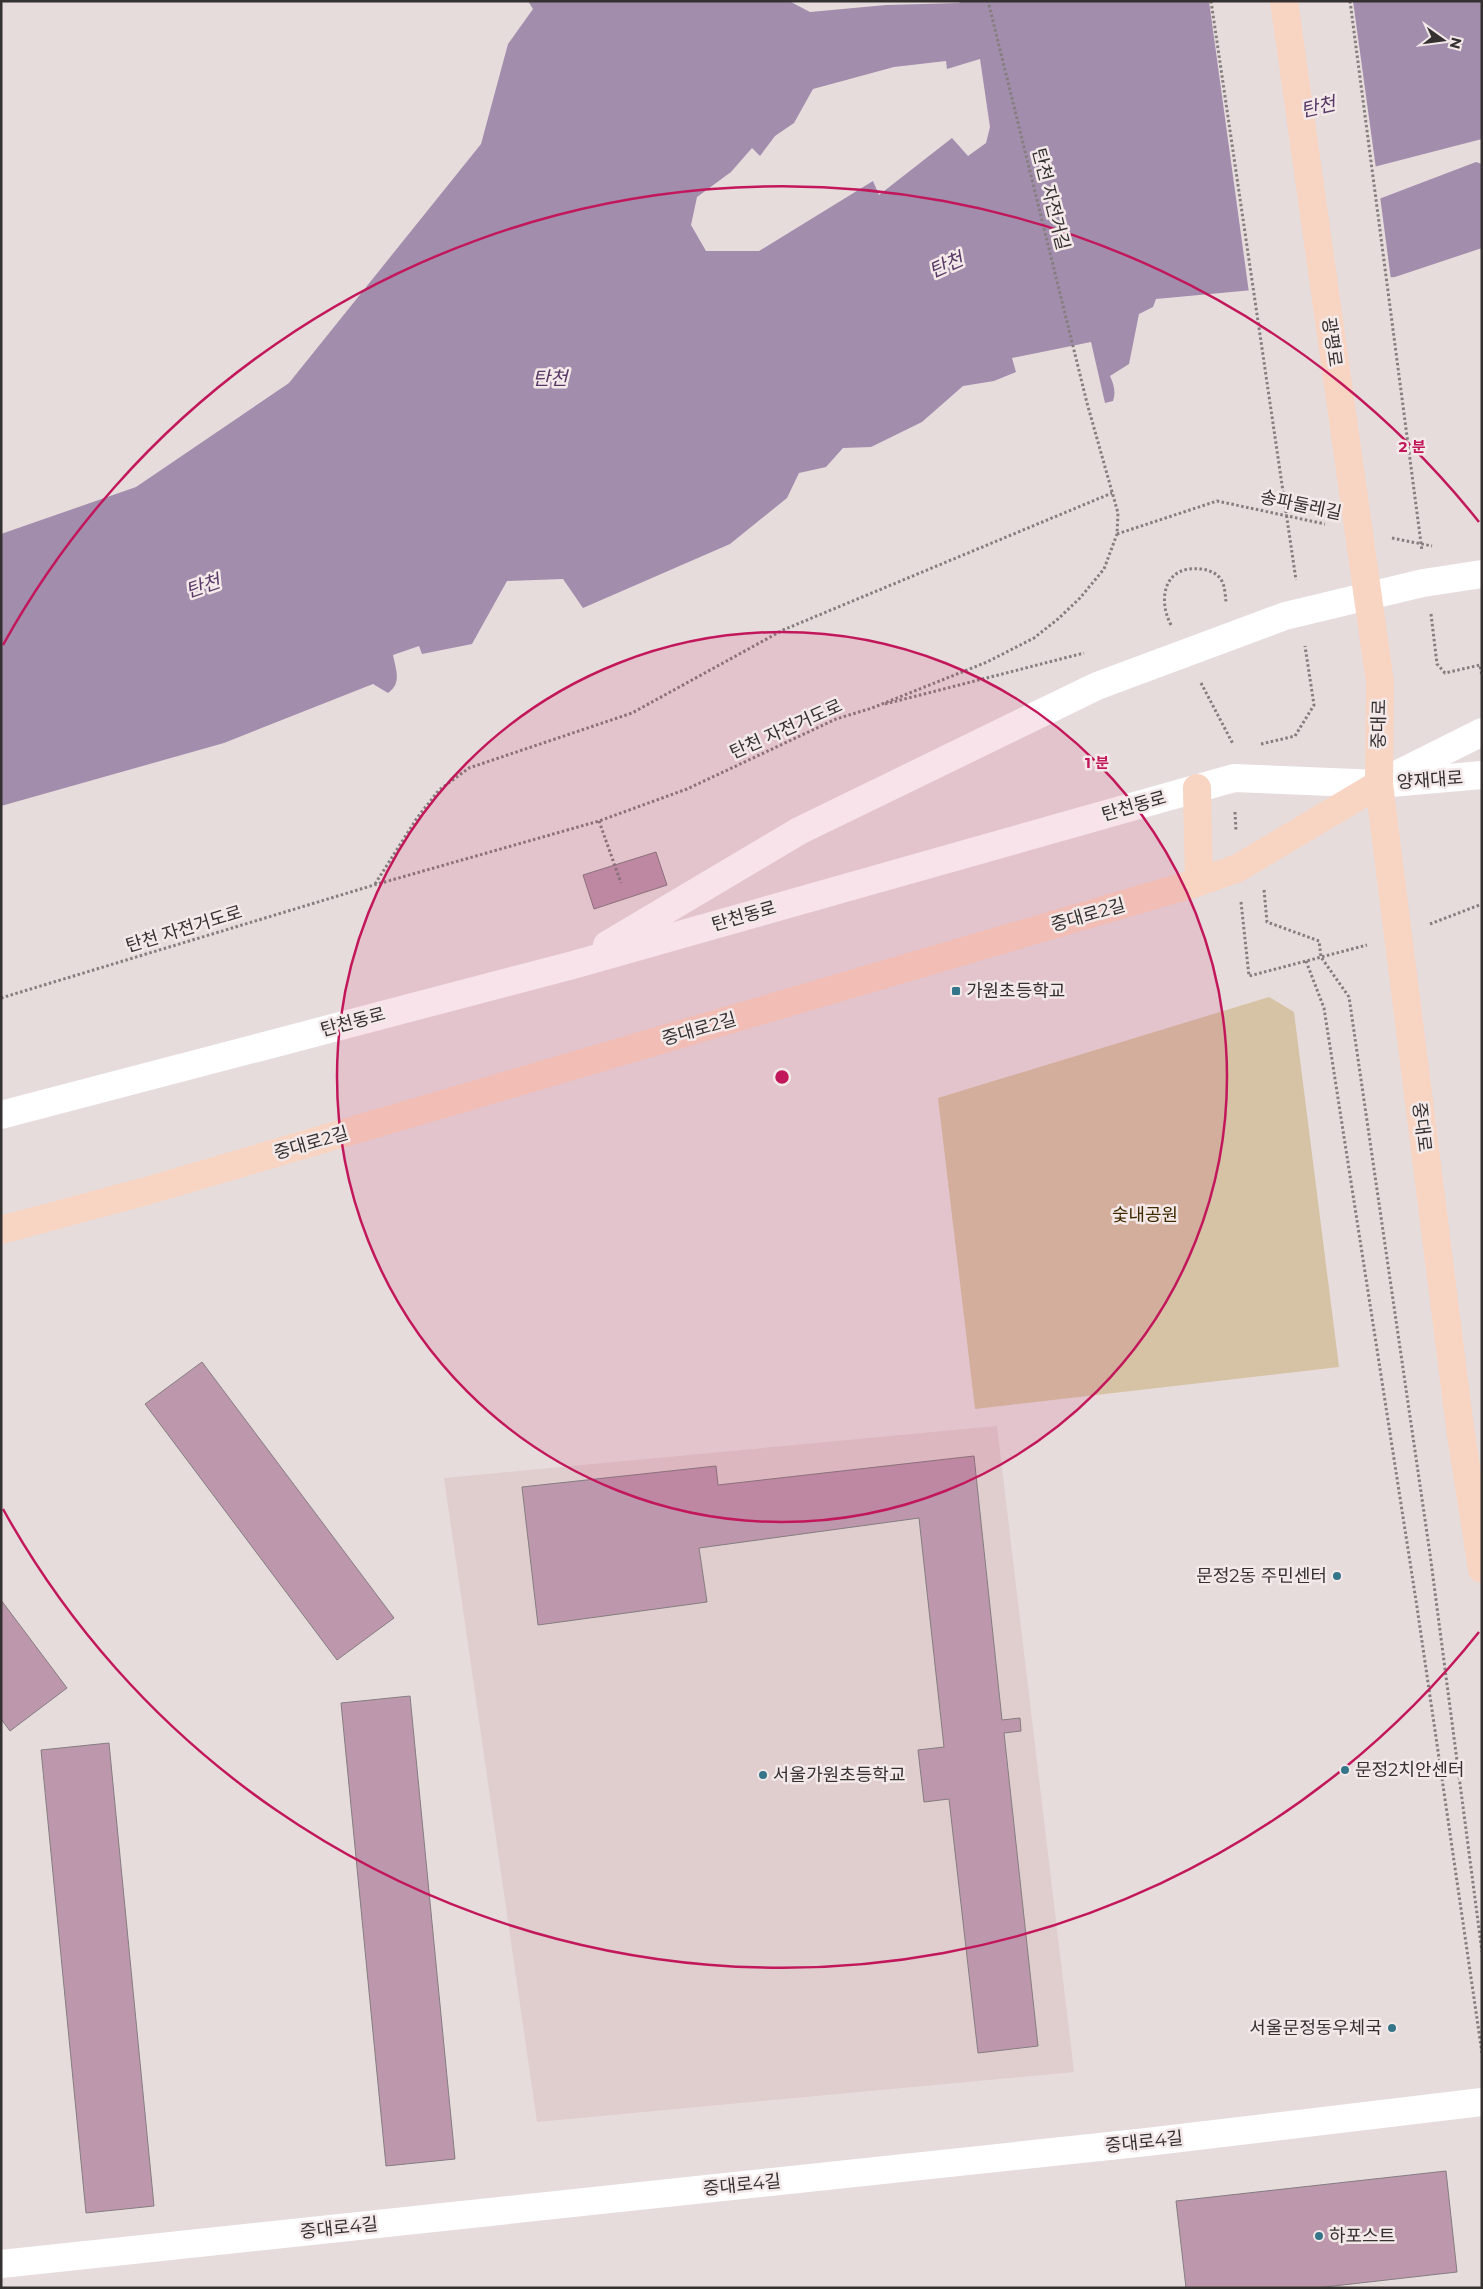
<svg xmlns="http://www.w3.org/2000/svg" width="1483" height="2289" font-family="Montserrat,'Noto Sans KR',sans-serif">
<rect width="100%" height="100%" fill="#e7dcdc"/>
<path fill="#e0cdcd" d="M997,1426L1074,2072L537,2122L444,1478Z"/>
<path fill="#d6c3a5" d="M1269,997L1294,1012L1339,1367L975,1409L938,1098Z"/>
<path fill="#a28dad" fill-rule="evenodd" d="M528,1H789L810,12L886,5L959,3L961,1H1482V139L1366,169L1371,202L1476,162L1482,164V248L1395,277L1156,299L1153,307L1139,314L1129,364L1110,376C1114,385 1116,392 1113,401L1105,403L1091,342L1012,358L1016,372L994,381L963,386L922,422L871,447L843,448L826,467L799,473L787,498L730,544L583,608L563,579L507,581L472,644L422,654L419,646L393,655C396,670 402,683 388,693L373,684L224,743L1,806V534L136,487L289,383L481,144L508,44L533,9ZM980,59L990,127L986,143L968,156L952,138L879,195L873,181L759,251H706L691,225L697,197L731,172L752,148L760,156L775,136L794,123L813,89L894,67L946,61L947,69Z"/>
<path fill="#e7dcdc" d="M1209,1H1353L1376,169L1368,171L1373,199L1380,196L1391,280L1249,293Z"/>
<path fill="#bd98ac" stroke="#857c81" d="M656,852L667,885L594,909L583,875Z
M202,1362L394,1618L337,1660L145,1404Z
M974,1456L1002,1720L1020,1718L1021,1731L1004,1733L1038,2046L978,2053L949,1799L924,1802L918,1750L944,1747L919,1518L699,1548L707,1602L538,1625L522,1487L716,1466L718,1485Z
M1,1600L67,1688L10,1731L1,1719Z
M410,1696L455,2159L386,2166L341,1703Z
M109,1743L154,2206L86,2213L41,1750Z
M1446,2171L1457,2272L1316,2288H1186L1176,2201Z"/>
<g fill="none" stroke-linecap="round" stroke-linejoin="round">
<path stroke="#857e7e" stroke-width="3" stroke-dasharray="2.5 2.5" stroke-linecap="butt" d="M1211,1L1296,580
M1350,1L1422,551
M1117,534L1217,501L1325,524
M1392,538L1432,546
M1431,614L1437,664L1445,673L1480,665L1482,676
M1171,625C1157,598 1165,565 1200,569C1206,569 1214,572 1218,576C1225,582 1225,593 1226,602
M1201,683L1233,744
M885,704L1084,653
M1261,744L1295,736L1314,705L1305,646
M1235,812L1236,831
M599,821L621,883
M375,884L417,818L439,790L469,768L632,713L783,630L1112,493
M1264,890L1267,922L1319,941L1321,957L1349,997L1430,1554L1482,1952
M1241,902L1249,976L1367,945
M1430,924L1482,904
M1306,961L1324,1008L1417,1607L1482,2053
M1,998L374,885L599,821L687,789L836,719L872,708L987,662L1034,638L1058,619L1080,598L1104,569L1117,534L1118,513L1087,403L988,1"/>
<path stroke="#fff" stroke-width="28" d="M1392,777L1482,732
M607,945L799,831L1097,686L1285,616L1423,583L1482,574
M1,1115L573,965L1234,778L1379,784L1482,775
M1,2264L1147,2142L1482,2102"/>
<path stroke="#f8d4c2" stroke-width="28" d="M1284,1L1380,683L1379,784L1460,1428L1482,1569
M1197,788L1199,882
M1,1230L150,1190L1199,882L1238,868L1379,784"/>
</g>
<circle cx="782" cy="1077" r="445" fill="#c2185b" fill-opacity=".12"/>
<g fill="none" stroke="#c2185b" stroke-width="2.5">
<circle cx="782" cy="1077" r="445"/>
<path d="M1479 1632A891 891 0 0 1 3 1509M3 645A891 891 0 0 1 1479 522"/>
</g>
<g fill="#357589" stroke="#f4e9e9" stroke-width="2">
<rect x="951" y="986" width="10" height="10" rx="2.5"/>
<circle cx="1337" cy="1576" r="5"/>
<circle cx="1345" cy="1770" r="5"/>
<circle cx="763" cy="1775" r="5"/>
<circle cx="1392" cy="2028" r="5"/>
<circle cx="1319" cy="2236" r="5"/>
</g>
<g text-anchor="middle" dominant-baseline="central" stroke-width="5" stroke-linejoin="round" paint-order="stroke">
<g font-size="18" fill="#353131" stroke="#f4e9e9">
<text transform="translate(1051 199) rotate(76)">탄천 자전거길</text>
<text transform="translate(1332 342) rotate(82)">광평로</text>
<text transform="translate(1301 505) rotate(12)">송파둘레길</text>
<text transform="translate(1379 724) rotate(-89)">중대로</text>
<text transform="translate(786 729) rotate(-24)">탄천 자전거도로</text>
<text transform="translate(1430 780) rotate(-4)">양재대로</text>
<text transform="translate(1134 806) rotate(-16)">탄천동로</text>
<text transform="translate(1088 915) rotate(-16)">중대로2길</text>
<text transform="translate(744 916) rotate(-16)">탄천동로</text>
<text transform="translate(184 929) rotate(-17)">탄천 자전거도로</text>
<text transform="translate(353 1022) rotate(-15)">탄천동로</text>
<text transform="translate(699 1029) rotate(-16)">중대로2길</text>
<text transform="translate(1422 1127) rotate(83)">중대로</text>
<text transform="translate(311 1143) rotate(-16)">중대로2길</text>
<text transform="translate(1144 2142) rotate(-6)">중대로4길</text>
<text transform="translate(742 2185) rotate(-6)">중대로4길</text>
<text transform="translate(339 2228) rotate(-6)">중대로4길</text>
</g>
<g font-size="18" fill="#353131" stroke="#f4e9e9" text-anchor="start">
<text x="966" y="991">가원초등학교</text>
<text x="1327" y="1576" text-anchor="end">문정2동 주민센터</text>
<text x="1355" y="1770">문정2치안센터</text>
<text x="773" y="1775">서울가원초등학교</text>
<text x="1382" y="2028" text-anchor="end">서울문정동우체국</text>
<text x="1329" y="2236">하포스트</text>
</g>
<g font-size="18" fill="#422b00" stroke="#f4e9e9">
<text x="1145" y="1215">숯내공원</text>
</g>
<g font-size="19" font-style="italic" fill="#573866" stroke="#f4e9e9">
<text transform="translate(1318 107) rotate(-13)">탄천</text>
<text transform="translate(946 265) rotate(-24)">탄천</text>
<text x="550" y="378">탄천</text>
<text transform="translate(203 586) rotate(-19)">탄천</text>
</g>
</g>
<circle cx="782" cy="1077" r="8" fill="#c2185b" stroke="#f4e9e9" stroke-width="2.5"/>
<g font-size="15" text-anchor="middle" font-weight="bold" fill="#c2185b" stroke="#f4e9e9" stroke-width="5" stroke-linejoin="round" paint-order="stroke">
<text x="1412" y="452">2 분</text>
<text x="1097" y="768">1 분</text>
</g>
<rect width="1483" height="2289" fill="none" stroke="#353131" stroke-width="5"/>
<g transform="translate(1443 40) rotate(104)" stroke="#f4e9e9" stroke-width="4" paint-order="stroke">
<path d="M0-4L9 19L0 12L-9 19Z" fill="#353131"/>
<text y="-8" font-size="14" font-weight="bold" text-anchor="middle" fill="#353131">N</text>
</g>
</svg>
